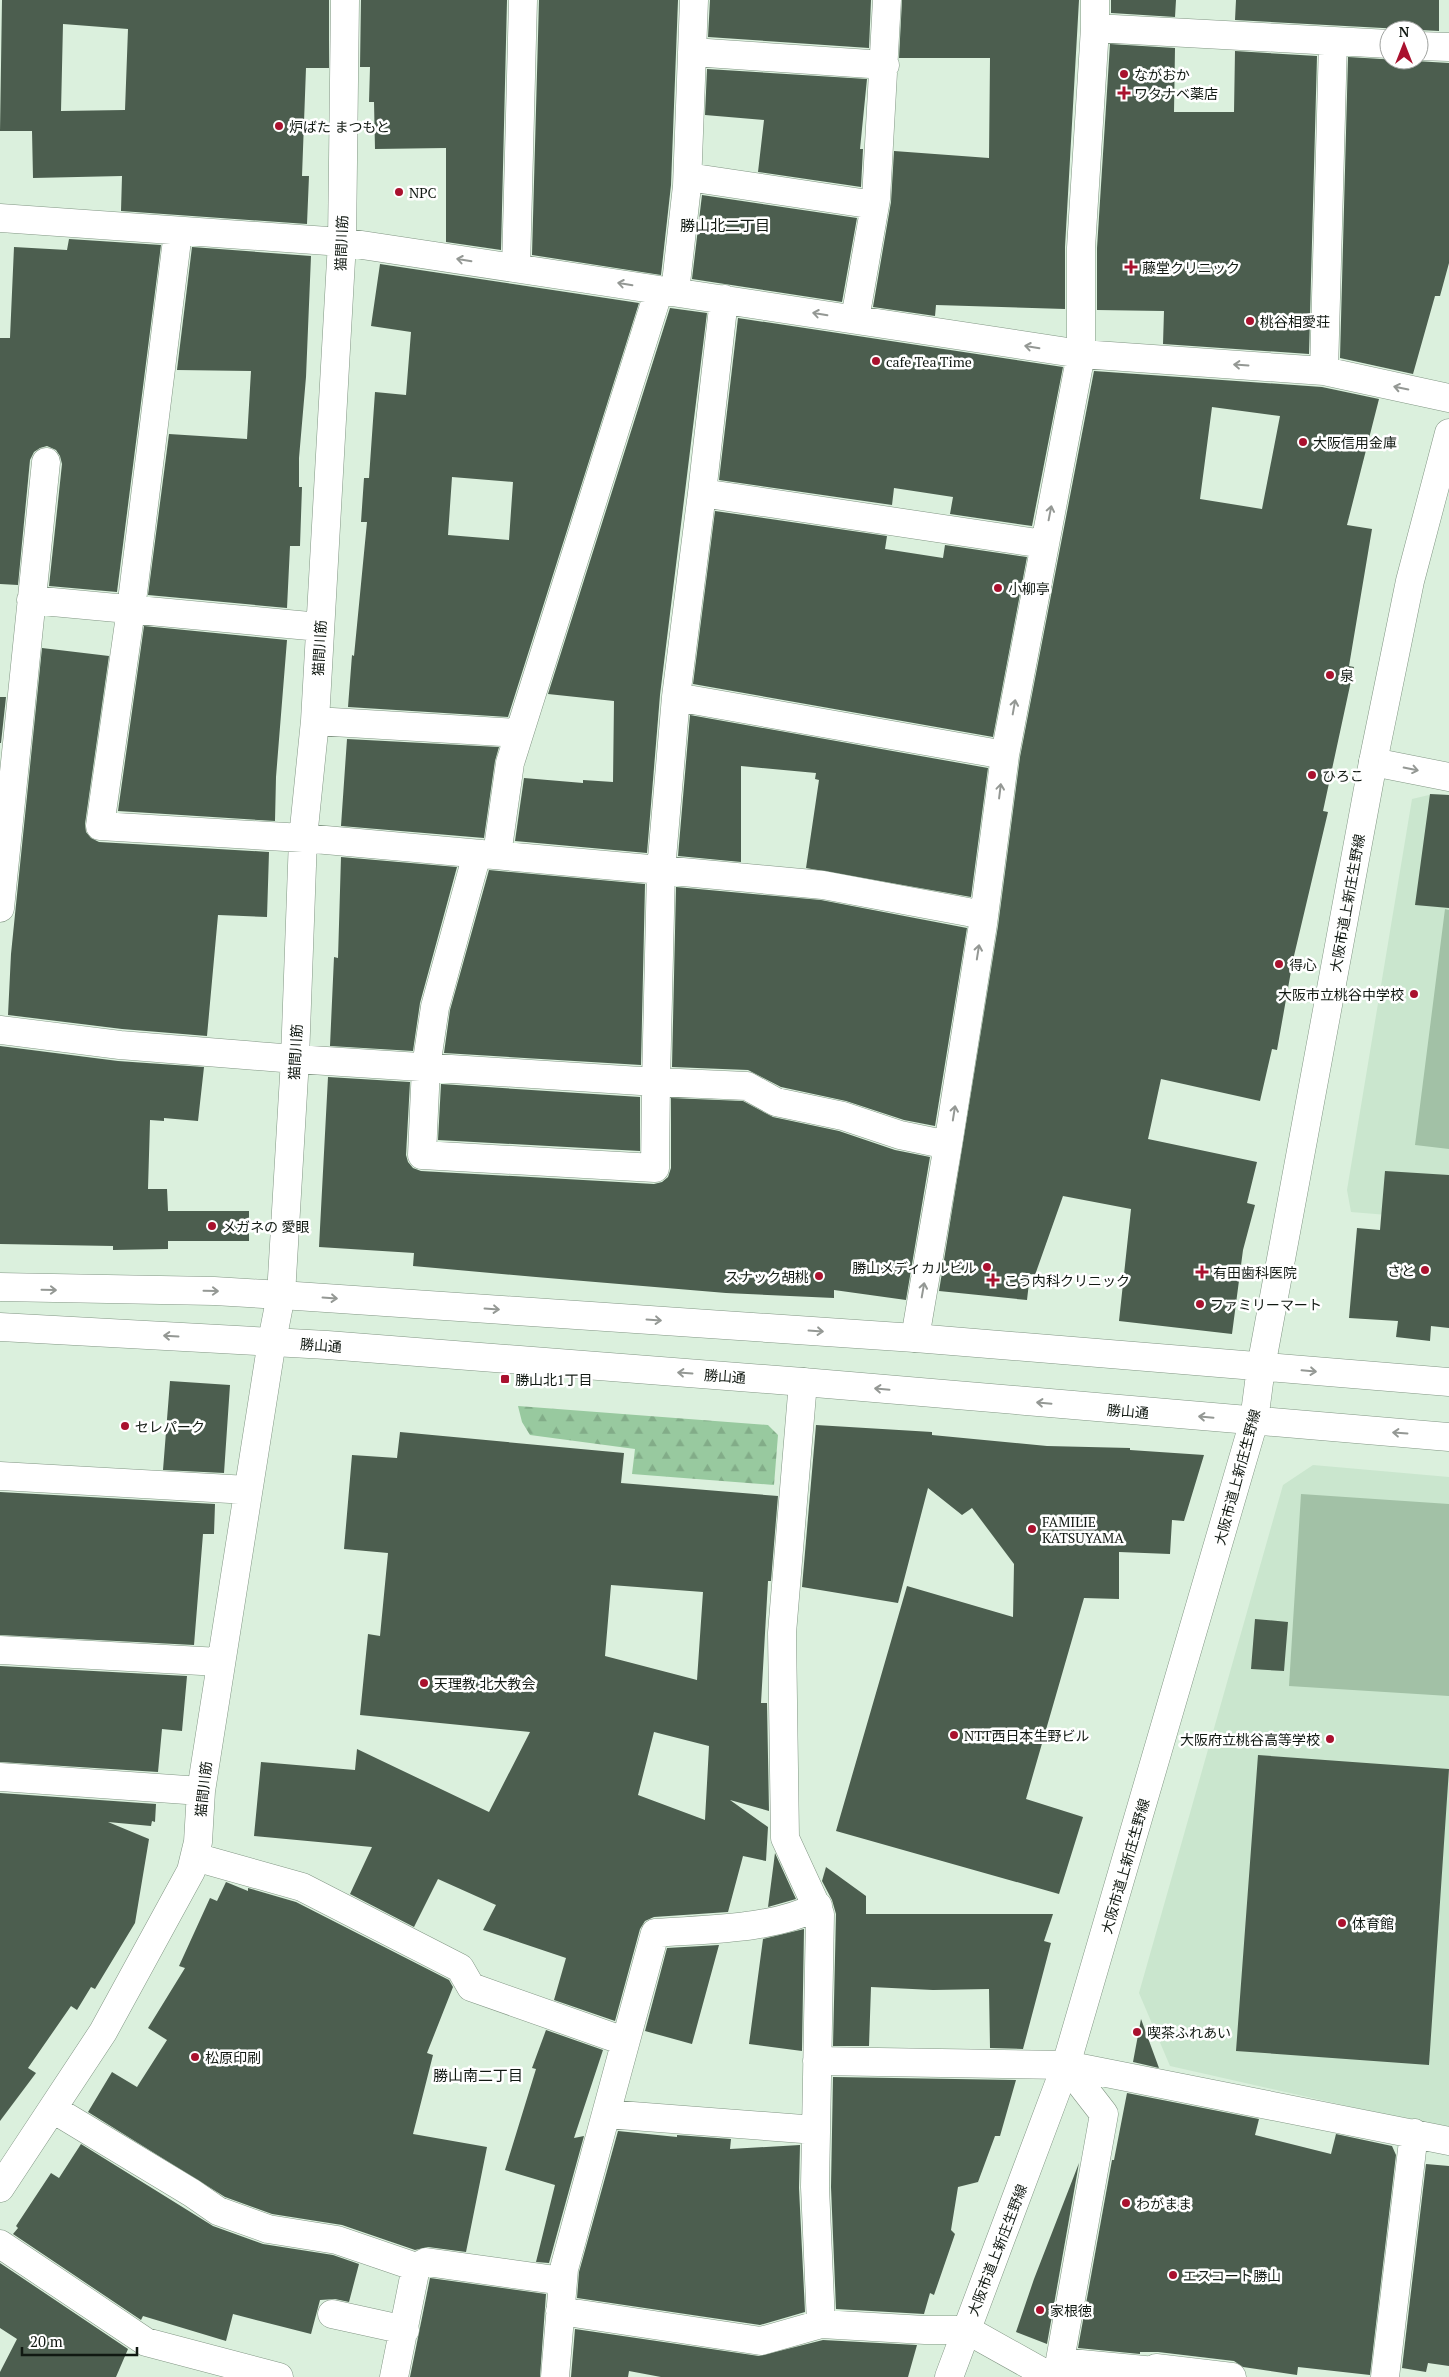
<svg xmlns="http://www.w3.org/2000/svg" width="1449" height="2377" font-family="'PT Serif','Noto Sans JP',serif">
<defs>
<pattern id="forest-firs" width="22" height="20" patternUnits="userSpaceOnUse" patternTransform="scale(1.25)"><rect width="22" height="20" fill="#98c99f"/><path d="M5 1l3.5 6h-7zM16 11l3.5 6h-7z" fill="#82ac88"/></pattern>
</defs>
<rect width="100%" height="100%" fill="#dbf0dd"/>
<path fill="#cae6ce" d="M1433,794L1449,795V1220L1351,1212L1347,1190L1412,799Z
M1313,1465L1449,1477V2129L1170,2066L1139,1993L1283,1485Z"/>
<path fill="url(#forest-firs)" d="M518,1406L768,1425L778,1435L774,1485L632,1474L635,1449L530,1435L522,1422Z"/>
<path fill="#a2c1a6" d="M1445,909L1449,910V1149L1415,1145Z
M1301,1494L1449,1504V1696L1289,1686Z"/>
<path fill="#4c5e4f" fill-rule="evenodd" d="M2,0H329V68H306L302,176H309L307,224L121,211L122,176L33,178L32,131H0ZM63,24L128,29L125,110L61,111Z
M361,0H507L501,250L446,242V148L375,149L374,102H369L370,67H360Z
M539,0H678L671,185L661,275L532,255Z
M710,0H871L869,48L708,37Z
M902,0H1079L1065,247V309L936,305L935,316L873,307L891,202L894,151L989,158L990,58H899Z
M1111,0H1176L1175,17L1111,13Z
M1236,0H1439V31L1235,20Z
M1110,44L1175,48L1174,112H1234L1235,51L1317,56L1309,354L1163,344L1164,311L1097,310V248Z
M1348,57L1449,63V263L1440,296H1435L1413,374L1340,358Z
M707,69L867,79L860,149H863L861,187L758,172L764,120L705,115Z
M702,195L857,218L842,302L692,279Z
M69,239L161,245L117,592L49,586L62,464L60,456L56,450L47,446L40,448L34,452L30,460L18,585L0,584V338H10L14,247L67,250Z
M192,247L311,256L306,377L299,458V487H302L300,546H290L287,608L148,595L169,434L247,439L251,371L177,370Z
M380,264L639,303L508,717L348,707L352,655L354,656L367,522H361L364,478H369L375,392L406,395L411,332L371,326ZM452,477L513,482L509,540L448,535Z
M670,308L707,313L660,695L647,853L515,841L524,778L583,783V780L613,782L614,701L548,694Z
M738,318L1063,367L1032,526L950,514L953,497L894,488L892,505L719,480Z
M1094,371L1322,387L1379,399L1347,525L1372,529L1349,666L1354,667L1323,811L1328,812L1293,960L1277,1050L1272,1049L1260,1101L1161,1079L1148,1139L1257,1162L1247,1203L1255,1205L1243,1250L1232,1334L1119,1321L1131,1209L1063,1196L1035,1275L1030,1274L1027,1300L939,1291L998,926L1020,757ZM1212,407L1280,416L1262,509L1200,499Z
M715,511L887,536L885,549L943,558L945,545L1027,557L993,737L693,684Z
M144,626L287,640L276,777L275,821L118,811Z
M42,648L109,656L85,824L86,832L91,838L99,842L269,852L267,917L218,915L207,1036L122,1029L8,1015L11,954Z
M0,697H6L1,743H0Z
M690,715L988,768L971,897L806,868L819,780L815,779L816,773L741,766V862L678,856Z
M347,739L499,747L495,761L484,838L341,826Z
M1430,794L1449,795V908L1415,905Z
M341,857L457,867L420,1003L413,1051L330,1046L334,957L338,958Z
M489,870L645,884L641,1065L444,1053L450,1010Z
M676,887L821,900L967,928L935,1126L904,1120L846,1101L781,1087L748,1070L672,1067Z
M0,1046L118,1061L204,1067L198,1121L164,1118V1121L150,1120L148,1189H167L168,1211H249V1241H168V1249L113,1250V1246L0,1244Z
M328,1077L410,1082L406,1155L408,1162L413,1168L421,1171L654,1184L662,1182L668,1177L671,1168V1098L743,1101L773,1117L839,1131L895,1150L930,1157L906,1300L834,1290V1298L726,1293L536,1277L413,1266L414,1253L319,1247Z
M441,1084L640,1097V1151L438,1140Z
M1385,1171L1449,1175V1328L1431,1326L1430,1341L1396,1337L1398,1321L1349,1318L1357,1228L1380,1230Z
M170,1381L230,1385L224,1473L163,1470Z
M816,1425L932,1432V1435L1047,1446L1130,1448V1450L1204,1455L1184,1521L1172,1520L1170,1554L1119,1552V1599L1084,1598L1026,1799L1083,1817L1059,1894L836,1831L907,1586L1013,1617L1014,1564L972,1508L962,1515L928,1488L898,1603L802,1587Z
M400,1432L624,1453L621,1483L778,1496L771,1581H768L761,1703H767L769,1811L730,1800L768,1827L766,1861L743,1856L728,1912L654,1917L645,1921L640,1929L615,2021L554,2000L566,1958L483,1930L496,1905L438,1879L414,1927L350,1894L372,1847L254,1836L261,1762L355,1770L357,1749L489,1812L530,1732L360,1715L368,1634L380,1636L388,1553L344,1549L352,1455L397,1458ZM611,1585L703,1592L697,1680L605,1656ZM654,1732L709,1746L705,1820L638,1795Z
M0,1492L215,1504L214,1534H203L194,1645L0,1635Z
M1255,1619L1288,1622L1284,1671L1251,1669Z
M0,1666L187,1676L182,1731L162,1729L158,1772L0,1762Z
M1258,1755L1449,1769L1429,2065L1236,2051Z
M0,1793L156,1804L155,1822L152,1821L151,1826L108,1822L149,1839L135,1923L95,1989L91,1987L77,2010L71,2006L28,2068L36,2073L0,2121Z
M775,1853L796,1899L768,1907Z
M826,1867L866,1896V1914H1053L1044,1941L1051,1943L1023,2049L990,2048L989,1989L933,1990L871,1987L869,2046H833L836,1914L832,1900L822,1881Z
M226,1882L248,1891V1888L296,1902L449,1980L453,1987L427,2053L433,2055L413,2134L487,2147L466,2252L428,2247L415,2250L342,2225L272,2214L225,2197L88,2112L112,2072L137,2087L167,2040L148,2028L185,1968L179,1966L210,1898L217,1901Z
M804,1929L802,2051L749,2044L763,1939Z
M719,1945L692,2044L645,2031L667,1948Z
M1141,2019L1159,2068L1133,2062Z
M546,2030L603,2050L574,2138L584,2136L549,2263L536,2262L555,2185L505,2170L536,2069L532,2068Z
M833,2077L1016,2080L1000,2136H995L978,2182L958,2187L951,2230L955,2234L934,2295L930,2293L924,2314L836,2309L831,2187Z
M1127,2093L1259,2119L1255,2135L1331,2154L1336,2134L1392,2146L1396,2155L1370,2375L1298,2367L1297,2375L1243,2367L1234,2361L1158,2352H1140V2354L1078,2348L1112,2160H1114Z
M618,2131L677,2137V2135L731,2139L730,2149L800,2145L799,2188L805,2312L760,2325L577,2298L579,2272Z
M81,2144L213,2226L263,2244L333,2255L359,2264L349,2302L335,2299L320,2300L311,2334L233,2314L226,2341L143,2316L141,2320L13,2234L18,2228L16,2226L51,2173L59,2178Z
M1079,2163L1047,2344L1016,2332L1034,2279Z
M1426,2164L1449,2166V2366L1428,2363L1426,2372L1402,2368Z
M0,2263L128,2349L116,2377H0V2372L17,2339L0,2328Z
M430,2278L546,2294L540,2377H410Z
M575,2329L759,2356L823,2340L917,2345L908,2377H661L629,2371L628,2377H571Z"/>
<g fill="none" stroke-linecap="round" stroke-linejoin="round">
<defs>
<path id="minor" d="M1095,28L1389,44
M1419,46L1449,47
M692,52L885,65
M688,177L875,205
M0,218L342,242L1081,354L1324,371L1449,398
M178,232L131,609L100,826L303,838L661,870L676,697
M516,268L523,0
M675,292L687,186L694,0
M724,299L702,493L676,697L1005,755
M855,319L876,199L887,0
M1324,371L1333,42
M702,493L1044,544
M31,600L320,627
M315,721L519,733
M1373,762L1449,777
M477,854L435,1007L426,1067L422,1155L655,1168L656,1082L747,1086L776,1102L843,1116L900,1135L948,1145
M497,855L510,763L659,290
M0,908L46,462
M0,1030L120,1045L295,1059L656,1082L661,870L823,885L984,915
M915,1338L948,1145L983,924L1005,755L1081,354V248L1095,28V0
M803,1382L782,1633L785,1838L820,1914L815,2187L821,2324
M0,1476L248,1490
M0,1650L220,1662
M0,1777L201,1791
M195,1857L302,1887L460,1968L471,1987L624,2041
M817,2061L1066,2065L1449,2141
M53,2109L192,2193L218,2211L268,2229L337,2240L416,2267L426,2262L563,2281
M606,2114L816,2130
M0,2188L103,2032L191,1871L198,1842L201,1791L272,1341L281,1295L295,1059L303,838L315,721L342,242L345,0
M0,2244L146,2342L279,2377
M560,2311L761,2341L821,2324L925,2330H967L1051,2377
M332,2314L405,2330
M1060,2362L1155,2371L1156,2368L1232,2377
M394,2377L416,2267
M555,2377L564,2269L655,1933C706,1929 773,1930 818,1906
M1057,2377L1104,2114L1066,2065
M1385,2377L1414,2133"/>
<path id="major" d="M0,1287L214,1291L281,1295L915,1338L1449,1382
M0,1327L327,1345L803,1382L1449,1437
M949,2377L1066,2065L1254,1421L1261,1367L1373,762L1410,581L1449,433"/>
</defs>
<use href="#minor" stroke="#829684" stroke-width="29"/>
<use href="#major" stroke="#829684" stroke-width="29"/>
<use href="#minor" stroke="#fff" stroke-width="28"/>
<use href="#major" stroke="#fff" stroke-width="28"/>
</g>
<defs><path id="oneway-shaft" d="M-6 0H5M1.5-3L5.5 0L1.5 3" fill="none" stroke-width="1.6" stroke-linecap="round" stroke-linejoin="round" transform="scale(1.25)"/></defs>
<g stroke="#949894">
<use href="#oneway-shaft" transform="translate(464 260) rotate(-171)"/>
<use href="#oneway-shaft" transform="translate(625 284) rotate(-171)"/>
<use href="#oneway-shaft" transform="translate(820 314) rotate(-171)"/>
<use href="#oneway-shaft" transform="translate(1032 347) rotate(-171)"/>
<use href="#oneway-shaft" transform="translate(1241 365) rotate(-176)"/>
<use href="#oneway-shaft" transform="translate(1401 388) rotate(-168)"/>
<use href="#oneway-shaft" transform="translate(1050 513) rotate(-79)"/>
<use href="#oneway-shaft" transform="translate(1014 707) rotate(-80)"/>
<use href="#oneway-shaft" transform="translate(1411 769) rotate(11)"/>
<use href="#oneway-shaft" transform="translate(1000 791) rotate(-83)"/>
<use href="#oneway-shaft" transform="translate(978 952) rotate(-81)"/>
<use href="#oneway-shaft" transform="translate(954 1113) rotate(-81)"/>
<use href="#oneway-shaft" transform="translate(49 1290) rotate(1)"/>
<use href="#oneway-shaft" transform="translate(923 1290) rotate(-80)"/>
<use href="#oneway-shaft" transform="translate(211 1291) rotate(1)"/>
<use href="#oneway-shaft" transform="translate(330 1298) rotate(4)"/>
<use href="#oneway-shaft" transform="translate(492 1309) rotate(4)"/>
<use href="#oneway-shaft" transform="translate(654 1320) rotate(4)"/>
<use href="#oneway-shaft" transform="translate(816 1331) rotate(4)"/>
<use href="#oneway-shaft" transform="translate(171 1336) rotate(-177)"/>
<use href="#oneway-shaft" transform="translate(1309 1371) rotate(5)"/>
<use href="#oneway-shaft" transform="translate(685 1373) rotate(-176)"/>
<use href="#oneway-shaft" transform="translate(882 1389) rotate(-175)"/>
<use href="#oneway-shaft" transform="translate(1044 1403) rotate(-175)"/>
<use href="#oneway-shaft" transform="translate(1206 1417) rotate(-175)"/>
<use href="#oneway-shaft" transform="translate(1400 1433) rotate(-176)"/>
</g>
<g fill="#a9112e" stroke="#fff" stroke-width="2">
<circle cx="1124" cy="74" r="5"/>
<path d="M1121.5 85.5h5v5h5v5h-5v5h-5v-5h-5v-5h5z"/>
<circle cx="279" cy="126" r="5"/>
<circle cx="399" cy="192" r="5"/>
<path d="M1128.5 259.5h5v5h5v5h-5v5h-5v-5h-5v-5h5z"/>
<circle cx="1250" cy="321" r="5"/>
<circle cx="876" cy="361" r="5"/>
<circle cx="1303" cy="442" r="5"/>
<circle cx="998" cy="588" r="5"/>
<circle cx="1330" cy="675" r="5"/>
<circle cx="1312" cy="775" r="5"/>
<circle cx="1279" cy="964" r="5"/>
<circle cx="1414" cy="994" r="5"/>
<circle cx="212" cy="1226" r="5"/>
<circle cx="987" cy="1267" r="5"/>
<circle cx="1425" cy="1270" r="5"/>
<path d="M1199.5 1264.5h5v5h5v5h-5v5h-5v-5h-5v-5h5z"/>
<circle cx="819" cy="1276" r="5"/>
<path d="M990.5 1272.5h5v5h5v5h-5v5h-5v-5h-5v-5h5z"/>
<circle cx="1200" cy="1304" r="5"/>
<rect x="500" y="1374" width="10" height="10" rx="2.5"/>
<circle cx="125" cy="1426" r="5"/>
<circle cx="1032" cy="1529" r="5"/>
<circle cx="424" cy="1683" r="5"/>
<circle cx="954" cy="1735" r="5"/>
<circle cx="1330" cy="1739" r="5"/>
<circle cx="1342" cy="1923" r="5"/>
<circle cx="1137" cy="2032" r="5"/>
<circle cx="195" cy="2057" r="5"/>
<circle cx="1126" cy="2203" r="5"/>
<circle cx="1173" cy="2275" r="5"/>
<circle cx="1040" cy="2310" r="5"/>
</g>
<g text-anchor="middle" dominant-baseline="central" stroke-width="5" stroke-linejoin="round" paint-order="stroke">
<g font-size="14" fill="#111912" stroke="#fff" text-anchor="start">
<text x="1134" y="74">ながおか</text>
<text x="1134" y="93">ワタナベ薬店</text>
<text x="289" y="126">炉ばた まつもと</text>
<text x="409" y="192">NPC</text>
<text x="1142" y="267">藤堂クリニック</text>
<text x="1260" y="321">桃谷相愛荘</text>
<text x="886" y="361">cafe Tea Time</text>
<text x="1313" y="442">大阪信用金庫</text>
<text x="1008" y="588">小柳亭</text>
<text x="1340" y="675">泉</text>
<text x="1322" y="775">ひろこ</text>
<text x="1289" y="964">得心</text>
<text x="1404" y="994" text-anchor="end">大阪市立桃谷中学校</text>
<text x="222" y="1226">メガネの 愛眼</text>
<text x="977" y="1267" text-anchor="end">勝山メディカルビル</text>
<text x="1415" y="1270" text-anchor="end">さと</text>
<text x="1213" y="1272">有田歯科医院</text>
<text x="809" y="1276" text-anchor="end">スナック胡桃</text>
<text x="1004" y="1280">こう内科クリニック</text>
<text x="1210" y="1304">ファミリーマート</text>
<text x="515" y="1379">勝山北1丁目</text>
<text x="135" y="1426">セレパーク</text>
<text x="1042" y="1521">FAMILIE<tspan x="1042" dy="16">KATSUYAMA</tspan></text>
<text x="434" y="1683">天理教 北大教会</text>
<text x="964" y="1735">NTT西日本生野ビル</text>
<text x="1320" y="1739" text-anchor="end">大阪府立桃谷高等学校</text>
<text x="1352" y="1923">体育館</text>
<text x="1147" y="2032">喫茶ふれあい</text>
<text x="205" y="2057">松原印刷</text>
<text x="1136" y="2203">わがまま</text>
<text x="1183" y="2275">エスコート勝山</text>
<text x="1050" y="2310">家根徳</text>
</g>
<g font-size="14" fill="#111912" stroke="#fff">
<text transform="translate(341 243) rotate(-88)">猫間川筋</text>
<text transform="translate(319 648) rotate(-87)">猫間川筋</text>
<text transform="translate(1347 903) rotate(-80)">大阪市道上新庄生野線</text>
<text transform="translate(295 1052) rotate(-87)">猫間川筋</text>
<text transform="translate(321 1345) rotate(4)">勝山通</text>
<text transform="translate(725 1376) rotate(4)">勝山通</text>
<text transform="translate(1128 1411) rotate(5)">勝山通</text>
<text transform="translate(1237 1477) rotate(-75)">大阪市道上新庄生野線</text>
<text transform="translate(203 1789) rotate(-84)">猫間川筋</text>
<text transform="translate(1125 1866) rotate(-74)">大阪市道上新庄生野線</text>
<text transform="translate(997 2250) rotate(-69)">大阪市道上新庄生野線</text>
</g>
<g font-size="15" fill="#111912" stroke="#fff">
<text x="725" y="225">勝山北二丁目</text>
<text x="478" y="2075">勝山南二丁目</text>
</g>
</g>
<g transform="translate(1404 45)"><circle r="24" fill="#ffffff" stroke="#a0a3a0"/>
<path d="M0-4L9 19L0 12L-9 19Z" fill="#a9112e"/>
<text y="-8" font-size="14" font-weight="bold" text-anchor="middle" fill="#111912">N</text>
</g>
<path d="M22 2347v8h115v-8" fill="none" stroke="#111912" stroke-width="2.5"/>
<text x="30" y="2347" font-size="15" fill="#111912" stroke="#ffffff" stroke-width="4" paint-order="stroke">20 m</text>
</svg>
